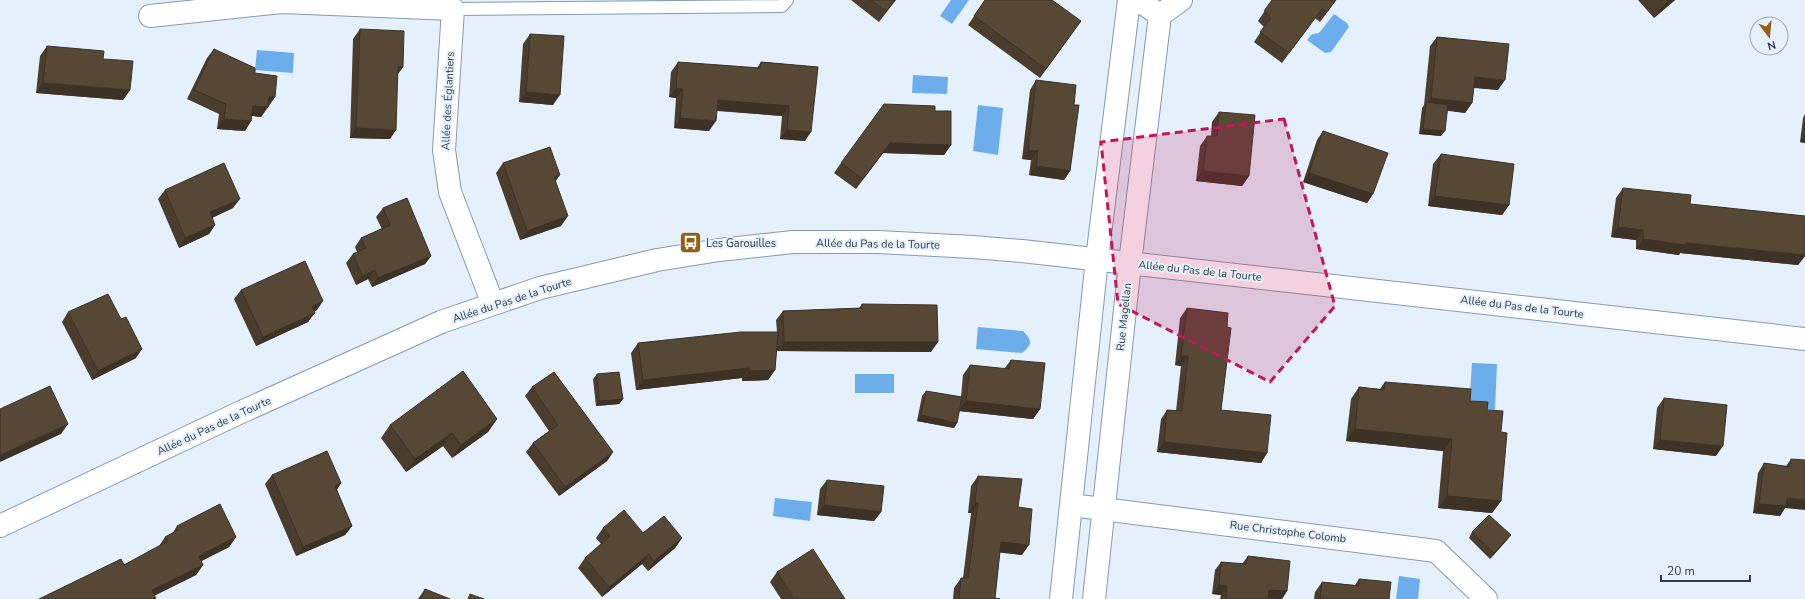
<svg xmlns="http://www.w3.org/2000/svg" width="1805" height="599" font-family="'Nunito Sans',sans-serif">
<rect width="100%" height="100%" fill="#e4f1fd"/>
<path fill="#6baeeb" d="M951,0H969L952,24L940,16Z
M1334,14L1347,23L1349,27L1331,52L1325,53L1307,40L1312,34L1319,33Z
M257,50L294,53L293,73L255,70Z
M913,75L948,77L947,94L912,93Z
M978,105L1003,108L998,155L973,151Z
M978,327L1023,331C1033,341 1032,345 1022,353L976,349Z
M1472,363L1497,364L1495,410L1469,409Z
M855,374H894V393H855Z
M775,498L812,502L810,521L773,516Z
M1399,576L1420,579L1418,599H1396Z"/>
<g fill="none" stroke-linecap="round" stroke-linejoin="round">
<defs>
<path id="lane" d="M453,9L782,6L787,0"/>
<path id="street" d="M1138,0L1160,15
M1160,15L1181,0
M150,16L282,2L453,9L444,150L450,192L493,304
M1071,505L1436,551L1486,599
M0,526L239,413L441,322L540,288L657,260L719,250L793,242H878L973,247L1022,251L1805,339
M1061,599L1097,259L1129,0
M1094,599L1130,263L1160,15"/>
</defs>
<use href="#lane" stroke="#869aad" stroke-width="14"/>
<use href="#street" stroke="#869aad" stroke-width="24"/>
<use href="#lane" stroke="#fff" stroke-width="12"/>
<use href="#street" stroke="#fff" stroke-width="22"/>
</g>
<path fill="#4b3d2e" d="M851,0H896L879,22Z
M985,0L1081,21L1040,78L968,25Z
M1272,0H1336L1320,22L1315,18L1282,63L1254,42L1264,27L1258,21Z
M1638,0H1675L1654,18Z
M360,29L403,67L398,74L390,139L350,138L353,39Z
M530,34L553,105L519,102L523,44Z
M1437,37L1498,90L1474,88L1472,103L1465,113L1447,110L1441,136L1419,134L1422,108L1424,105L1430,46Z
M47,46L103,59L130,90L123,100L36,93L40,56Z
M214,49L255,73L275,97L261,117L252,116L251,121L245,131L217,129L219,114L187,99L207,58Z
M678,62L757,68L761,62L818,67L805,141L780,139L782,116L717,111L709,131L674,128L676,98L669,97L671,72Z
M1036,80L1074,105L1070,171L1064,180L1029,175L1031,160L1022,159L1030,90Z
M935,111L951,145L944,155L883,153L856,189L834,173L841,163Z
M1219,112L1249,176L1242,186L1196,181L1200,146L1207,136H1211L1212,122Z
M1805,114V143L1800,142L1803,118Z
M1323,131L1373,194L1367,203L1303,182L1317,140Z
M1441,154L1509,205L1502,215L1428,206L1433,164Z
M503,163L555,182L561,226L520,240L496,173Z
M1623,188L1690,204L1805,216V256L1798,265L1680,253L1679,255L1636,249V240L1611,237L1616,198Z
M165,190L233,208L212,218L215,225L209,234L179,248L158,199Z
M383,208L431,256L425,264L372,287L368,279L356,285L346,263L353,254L357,252L355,247L361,238L382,229L376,217Z
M241,290L317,310L315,311L308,322L256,346L234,299Z
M862,304L931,352L777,351V347L775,370L768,380L742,381V378L636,390L631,353L638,343L777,332L776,320L783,311L859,308Z
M1187,308L1227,327L1221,410L1267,453L1261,463L1157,452L1161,419L1167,410L1176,411L1181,366L1175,365L1180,318Z
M68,312L136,358L92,380L62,322Z
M1011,360L1040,409L1033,419L959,411L957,423L954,428L917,421L922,396L926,391L961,397L963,375L970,365L1004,369Z
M597,374L623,399L619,404L596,406L593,379Z
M1385,382L1470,401L1487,410L1501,432V501L1492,513L1438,508L1443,451L1346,441L1351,399L1359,387L1380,389Z
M532,387L613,452L607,461L559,496L526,452L533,443L549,431L525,396Z
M1664,398L1716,456L1653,449L1657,408Z
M497,419L488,432L452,458L443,446L406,472L381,438L390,425Z
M1791,459L1785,508L1780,516L1753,513L1758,473L1764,463L1786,466Z
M272,475L341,483L337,490L352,526L345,535L296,556L265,484Z
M978,476L1018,507L1022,555L1000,552L995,598L1000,599H953L954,588L961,578H963L971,513H968L971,486Z
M827,480L881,512L874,521L817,515L820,489Z
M177,526L236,537L229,547L201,561L203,565L196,575L154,596L124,565L159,546L165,537L172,534Z
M603,528L643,533L682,538L675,548L648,571L642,564L602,597L578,568L585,558L601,544L596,538Z
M1472,532L1507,540L1490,559L1469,538Z
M1248,556L1287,591L1282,599H1220L1221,595L1212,594L1215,570L1221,562L1242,564Z
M777,572L845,599H781L770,582Z
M1359,579L1389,599H1314L1315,592L1322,582L1355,585Z
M425,589L450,599H418Z"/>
<path fill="#3d3225" d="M1336,0L1320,22L1326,13Z
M1669,0H1675L1654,18L1664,5Z
M398,67H403L396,76Z
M1475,77L1505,80L1498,90L1468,87Z
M43,83L130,90L123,100L36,93Z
M676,88L683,89L676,98L669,97Z
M526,92L560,95L553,105L519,102Z
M269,97H275L261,117L246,115L253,106Z
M1431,98L1472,103L1465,113L1425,108V105Z
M718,100L789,106L782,116L711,110Z
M680,118L716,121L709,131L674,128Z
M224,119L251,121L245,131L217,129Z
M356,128L396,130L390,139L350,138Z
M1423,129L1445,131L1441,136L1419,134Z
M787,130L811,132L805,141L780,139Z
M1804,137H1805V143L1800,142Z
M890,143L951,145L944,155L883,153L856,189Z
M1028,150L1038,151L1031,160L1022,159Z
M1036,166L1070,171L1064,180L1029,175Z
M1203,171L1249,176L1242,186L1196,181Z
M1309,173L1373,194L1367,203L1303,182Z
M560,175L553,185L554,177Z
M1435,196L1509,205L1502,215L1428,206Z
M240,199L233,208L203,222L210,212Z
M568,216L561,226L520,240L527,231Z
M215,225L209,234L179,248L185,238Z
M1618,227L1643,230L1636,240L1611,237Z
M1643,239L1686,243L1805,256L1798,265L1680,253L1679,255L1636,249Z
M431,256L425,264L372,287L378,278Z
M375,270L368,279L356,285L362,276Z
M323,301L317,310L305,315L312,306Z
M315,313L308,322L256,346L263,337Z
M784,342H938L931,352L777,351Z
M142,349L136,358L92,380L98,371Z
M1181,356H1188L1181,366L1175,365Z
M749,368L742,378L636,390L643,380Z
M775,370L768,380L742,381L749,371Z
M623,399L619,404L596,406L599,401Z
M966,401L1040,409L1033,419L959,411Z
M921,415L957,423L954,428L917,421Z
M497,419L488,432L452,458L461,445Z
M68,424L61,434L0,462V455Z
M1355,429L1452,439L1443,451L1346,441Z
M452,433L443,446L406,472L415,459Z
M1660,440L1723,446L1716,456L1653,449Z
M1164,442L1267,453L1261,463L1157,452Z
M613,452L607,461L559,496L565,487Z
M341,483L335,492V486Z
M1447,496L1501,501L1492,513L1438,508Z
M1787,498L1805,500V510L1785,508L1780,516L1753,513L1759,504Z
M975,503H978L971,513H968Z
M824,505L881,512L874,521L817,515Z
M352,526L345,535L296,556L303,547Z
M1511,535L1507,540L1490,559L1494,553Z
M236,537L229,547L192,566L199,556Z
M682,538L675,548L648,571L654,561Z
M1001,542L1029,545L1022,555L994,552Z
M649,554L642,564L602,597L609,587Z
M203,565L196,575L147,599L152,590Z
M1219,585L1227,586L1221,595L1212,594Z
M1269,590L1287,591L1282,599L1262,598Z"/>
<path fill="#574735" stroke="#3d3225" d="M871,0H895L886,11Z
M985,0H1052L1081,21L1046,69L974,16Z
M1272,0H1336L1326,13L1322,9L1289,53L1260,32L1271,18L1264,11Z
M1660,0H1669L1664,5Z
M360,29L404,31L403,67H398L396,130L356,128Z
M530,34L564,36L560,95L526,92Z
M1437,37L1509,44L1505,80L1475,77L1472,103L1431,98Z
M47,46L104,51L103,59L133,61L130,90L43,83Z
M214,49L255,68V73L277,76L275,97H269L268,107L253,106L251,121L224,119L226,104L194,90Z
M678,62L760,68L761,62L818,67L811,132L787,130L789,106L718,100L716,121L680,118L683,89L676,88Z
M1036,80L1076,85L1074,105H1079L1070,171L1036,166L1038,151L1028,150Z
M1426,102L1448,105L1445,131L1423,129Z
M884,104L935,106V111H951V145L890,143L863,179L841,163Z
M1219,112L1255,115L1249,176L1203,171L1207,136H1217Z
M1805,124V137H1804Z
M1323,131L1388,153L1373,194L1309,173Z
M550,147L560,175L554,177L568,216L527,231L503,163Z
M1441,154L1514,164L1509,205L1435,196Z
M224,163L240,199L210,212L215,225L185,238L165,190Z
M1623,188L1691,195L1690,204L1805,216V255L1686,243V245L1643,239V230L1618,227Z
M407,198L431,256L378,278L375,270L362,276L353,254L366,248L361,238L390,225L383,208Z
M305,261L323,301L312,306L315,313L263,337L241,290Z
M108,294L121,319L126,317L142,349L98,371L68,312Z
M862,304L937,305L938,342H784L783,311L862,308Z
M1187,308L1228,313L1227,327L1231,328L1221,410L1271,415L1267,453L1164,442L1167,410L1182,411L1188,356H1181Z
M741,332H778L775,370L749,371V368L643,380L638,343Z
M1011,360L1045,363L1040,409L966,401L970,365L1009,369Z
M463,371L497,419L461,445L452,433L415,459L390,425Z
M554,372L613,452L565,487L533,443L558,425L532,387Z
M619,372L623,399L599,401L597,374Z
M1385,382L1471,389L1470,401L1488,402L1487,410L1503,411L1501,432L1507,433L1501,501L1447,496L1452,439L1355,429L1359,387L1384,390Z
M50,386L68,424L0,455V409Z
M926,391L962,397L957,423L921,415Z
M1664,398L1727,405L1723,446L1660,440Z
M327,451L341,483L335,486L352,526L303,547L272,475Z
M1791,459L1805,460V500L1787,498L1786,506L1759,504L1764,463L1790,467Z
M978,476L1022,479L1018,507L1032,509L1029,545L1001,542L995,598L1000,599H959L961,578H968L978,503H975Z
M827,480L884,486L881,512L824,505Z
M220,504L236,537L199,556L203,565L152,590L156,599H39L121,559L124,565L168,541L165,537L178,530L177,526Z
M624,510L643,533L664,516L682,538L654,561L649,554L609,587L585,558L610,536L603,528Z
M1489,515L1511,535L1494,553L1472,532Z
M813,549L845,599H794L777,572Z
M1248,556L1290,561L1287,591L1269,590L1268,599H1226L1227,586L1219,585L1221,562L1246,564Z
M1359,579L1391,582L1389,599H1320L1322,582L1359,586Z
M425,589L450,599H421Z
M470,594L484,599H468Z"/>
<path fill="#c2185b" fill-opacity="0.2" stroke="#c2185b" stroke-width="3" stroke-dasharray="8 5" stroke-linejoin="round" d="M1284,119L1335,306L1270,382L1118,304L1101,142Z"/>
<defs>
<symbol id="bus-square" viewBox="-11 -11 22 22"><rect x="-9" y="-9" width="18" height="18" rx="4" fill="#936012" stroke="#e4f1fd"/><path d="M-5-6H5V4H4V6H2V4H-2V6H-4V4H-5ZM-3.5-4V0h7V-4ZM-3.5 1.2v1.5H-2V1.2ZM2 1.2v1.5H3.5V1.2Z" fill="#fff"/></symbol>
</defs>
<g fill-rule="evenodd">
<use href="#bus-square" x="678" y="230" width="25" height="25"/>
</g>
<g text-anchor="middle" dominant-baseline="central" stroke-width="4" stroke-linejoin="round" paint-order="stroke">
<g font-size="11" fill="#333b43" stroke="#e4f1fd">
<text transform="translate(448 101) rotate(-87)">Allée des Églantiers</text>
<text transform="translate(878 244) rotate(1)">Allée du Pas de la Tourte</text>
<text transform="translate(1200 271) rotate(6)">Allée du Pas de la Tourte</text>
<text transform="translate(512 300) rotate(-18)">Allée du Pas de la Tourte</text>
<text transform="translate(1522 307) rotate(7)">Allée du Pas de la Tourte</text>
<text transform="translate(1124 317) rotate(-84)">Rue Magellan</text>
<text transform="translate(214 426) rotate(-25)">Allée du Pas de la Tourte</text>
<text transform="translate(1288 532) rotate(7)">Rue Christophe Colomb</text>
</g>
<g font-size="11" fill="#333b43" stroke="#e4f1fd" text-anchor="start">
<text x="706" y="243">Les Garouilles</text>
</g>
</g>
<g transform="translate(1769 36) rotate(164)"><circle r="19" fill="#e4f1fd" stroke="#9da8b3"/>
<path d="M0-3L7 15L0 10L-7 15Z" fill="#936012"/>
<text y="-6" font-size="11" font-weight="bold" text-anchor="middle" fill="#333b43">N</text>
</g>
<path d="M1661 575v6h89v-6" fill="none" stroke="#333b43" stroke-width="2"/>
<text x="1667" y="575" font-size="12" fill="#333b43" stroke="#e4f1fd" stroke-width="3" paint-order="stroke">20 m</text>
</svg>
